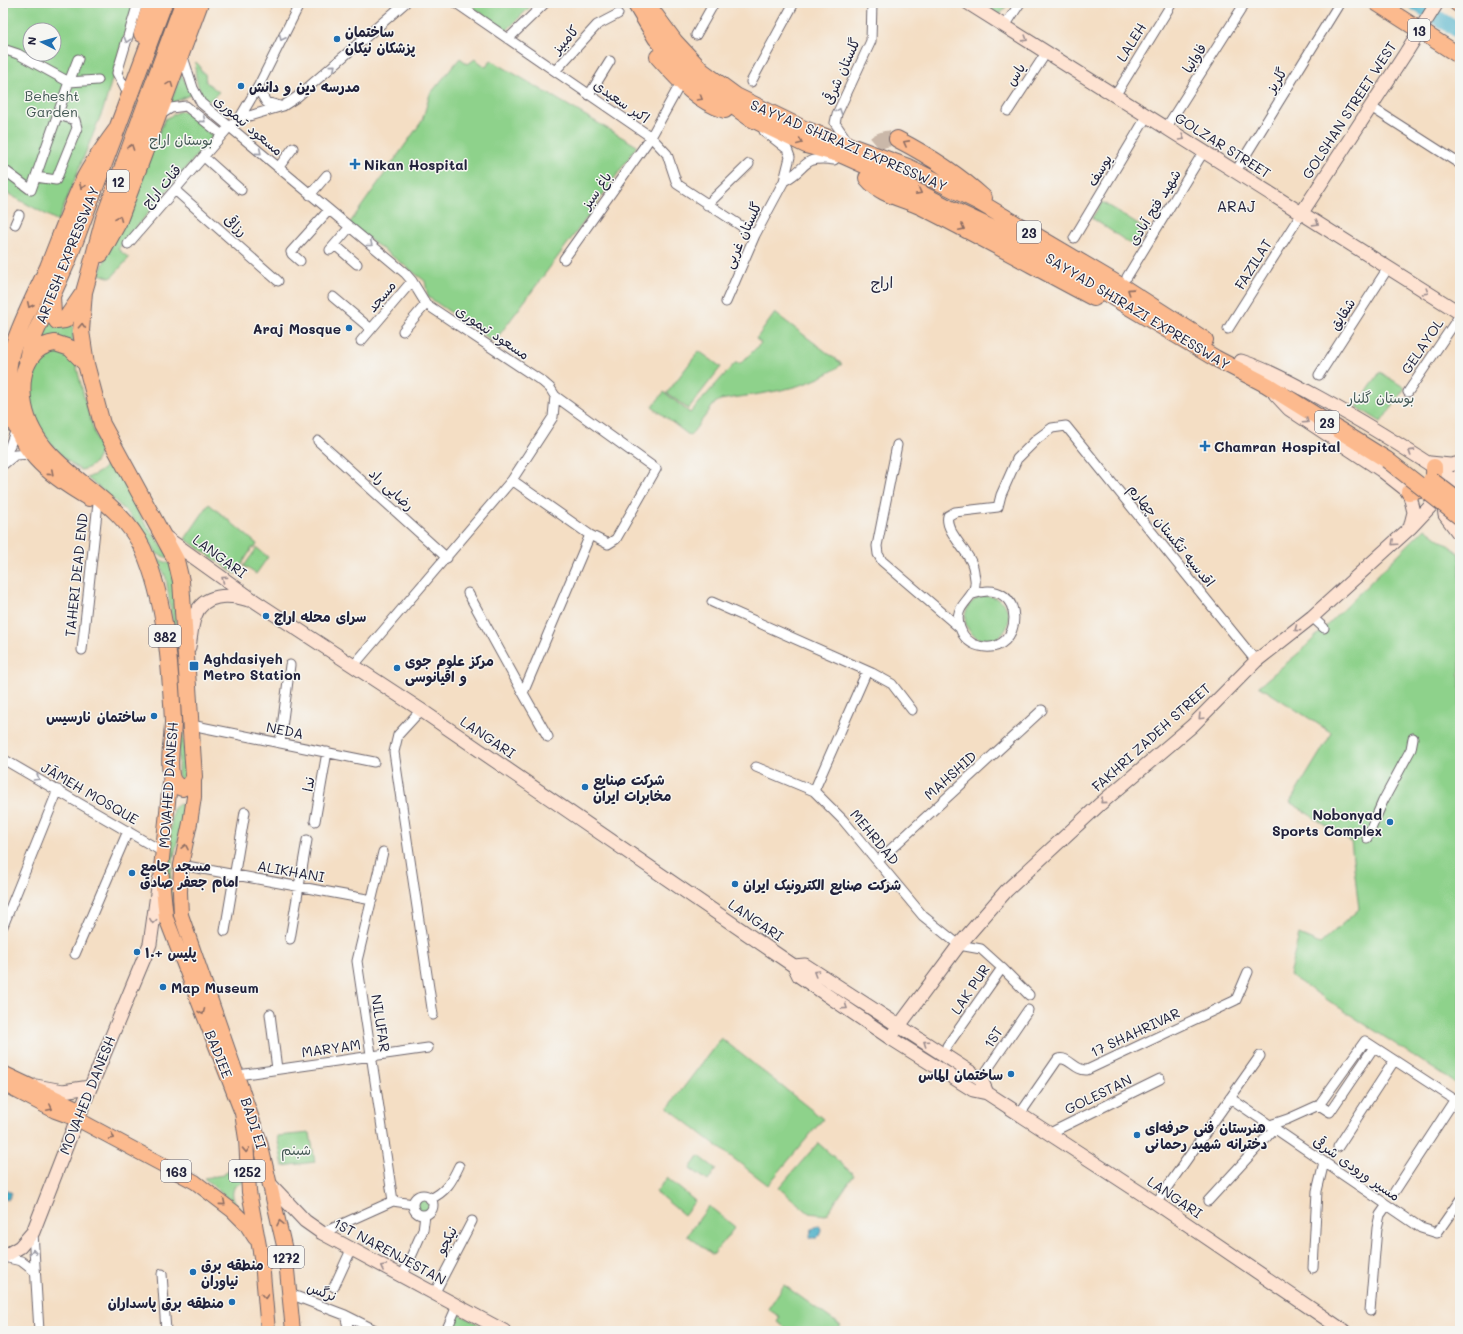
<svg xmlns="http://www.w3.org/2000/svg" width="1463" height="1334" font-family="Mali,'Playpen Sans Arabic',sans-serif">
<rect width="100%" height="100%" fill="#f6f6f2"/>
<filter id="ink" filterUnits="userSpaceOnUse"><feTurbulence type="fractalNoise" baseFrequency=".025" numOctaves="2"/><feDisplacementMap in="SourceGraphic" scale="8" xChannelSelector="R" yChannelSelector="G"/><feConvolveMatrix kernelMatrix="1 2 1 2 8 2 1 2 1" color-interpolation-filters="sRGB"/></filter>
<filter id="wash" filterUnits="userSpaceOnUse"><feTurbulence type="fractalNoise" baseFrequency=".012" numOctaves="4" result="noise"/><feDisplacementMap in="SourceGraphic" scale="16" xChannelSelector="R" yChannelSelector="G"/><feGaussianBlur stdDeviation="0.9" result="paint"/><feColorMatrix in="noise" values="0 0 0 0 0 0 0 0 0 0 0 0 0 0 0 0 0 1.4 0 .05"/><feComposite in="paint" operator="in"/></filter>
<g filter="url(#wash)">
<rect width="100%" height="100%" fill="#f4dec4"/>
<path fill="#8ed28b" stroke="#587a63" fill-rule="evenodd" d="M3,3H134L104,107L58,221L3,191ZM30,30H54V54H30Z
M467,3H534L506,31Z
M982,3H1008L1000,15Z
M460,58L468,64L475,59L486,67L491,60L637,146L589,215L494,342L428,297L425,281L349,224L422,121L430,94Z
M196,62L200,66V70L205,74L206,82L219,92L208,102C199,95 193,74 196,62Z
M181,74L192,94L170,104Z
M180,111L186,112L213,136L118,249L129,258L111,278L99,274L165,119Z
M1102,202L1146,230L1135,247L1092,218Z
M775,313L842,364C808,391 761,393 720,400L715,403L690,436L652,407L664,392L690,413L735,363H741L761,343L756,339Z
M48,316L73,317V343L38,341Z
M48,350L65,351L76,364L85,401L100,451C97,462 92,468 81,470C50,453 16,401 35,366C39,359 41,354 48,350Z
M699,351L721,367L688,409L667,393Z
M1380,372L1405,388L1381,422L1357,407Z
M107,447L142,519L171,559L157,554C141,521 115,500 87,478C105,470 110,467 107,447Z
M209,504L257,544L255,548H252L236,574L185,539Z
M1425,528L1460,554V1086L1289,975L1299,935L1320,944L1359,909L1351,842L1290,802L1332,733L1259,686L1301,651Z
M257,548L268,557L256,574L244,566Z
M158,559L173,565L184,747L187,776L184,784L178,775L179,737L174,633L166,578Z
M965 618a22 22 0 1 1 44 0a22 22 0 1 1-44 0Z
M179,804L185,806L186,809C181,831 173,853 171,875C169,900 175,926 180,951L165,878L173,809Z
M721,1038L823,1119L768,1185L668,1108Z
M310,1133L315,1162L283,1166L277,1136Z
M818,1143L854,1175L826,1215L809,1213L779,1188Z
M699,1156L716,1169L708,1181L690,1168Z
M240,1163L243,1182L235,1186C230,1195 234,1201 240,1209L204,1178L223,1175Z
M667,1178L695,1201L684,1215L656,1192Z
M415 1205a8 8 0 1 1 16 0a8 8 0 1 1-16 0Z
M709,1206L735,1227L713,1255L687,1235Z
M784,1285L841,1326L837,1331H790L777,1322L780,1317L768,1309Z
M459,1314L492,1331H452Z"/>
<path fill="#49afc8" stroke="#366882" d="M3,1188L12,1193L8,1200L3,1197Z
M819,1225L821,1229L820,1235L817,1238H809L812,1229Z"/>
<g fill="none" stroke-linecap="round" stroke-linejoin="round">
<path stroke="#49afc8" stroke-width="15" d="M1415,3L1460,32"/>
</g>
</g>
<g filter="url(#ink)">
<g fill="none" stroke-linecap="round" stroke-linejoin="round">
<path stroke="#cab8a9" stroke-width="16" stroke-dasharray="16 8" stroke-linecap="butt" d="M865,165C868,147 878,136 897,139"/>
<defs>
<path id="street" d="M456,3L651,137L667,154L677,184L755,235
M1005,26L1020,3
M696,35L714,3
M508,39L545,3
M3,49L18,54L69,82L78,59
M182,54L193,88L201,103L405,273L412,281L426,304L543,382L550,388L555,396L553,417L512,480L354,665
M555,71L597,25L618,14
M751,82L794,3
M259,85L260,92L266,102L280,106
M589,95L610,61
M129,96L117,73L138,3
M1115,96L1172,3
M1371,107L1460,164
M1008,111L1046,53
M160,115L171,108L186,106L222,135
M239,119L259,85L300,3
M1166,128L1245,3
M848,142L835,123L837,114L871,41L872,3
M204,157L241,190
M278,168L293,148
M3,169L31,190L69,82L98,80
M1236,171L1339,4
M36,177L56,180L77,128L75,120L58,115
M784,181C808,169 801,155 834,160
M176,191L278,281
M310,195L327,175
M707,205L749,164
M15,224L19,215
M1074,238L1147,116
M128,244L229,127L239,119L283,106L297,97L405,3
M335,245L357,264
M330,250L349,228
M564,259L651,137L678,88
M300,261L292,254L291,252L329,210
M1127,277L1204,151
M333,297L371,329
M726,302L755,235L784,181L790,157L787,149L764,131
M1228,329L1301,214
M403,331L426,304
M361,341L412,281
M1319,375L1388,268
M1408,392L1460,315
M555,396L656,469L616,539L608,544L590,535
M318,441L447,558
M897,445L877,546L878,554L882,561L960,628
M3,464L16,429
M4,464L15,455L32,454
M468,593L523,693L590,535L512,480
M973,594C1028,575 1025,658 979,646C970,644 963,637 960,628C951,603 978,600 975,579C974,574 974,568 972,564C968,551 944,530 948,516L955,512L998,507L1001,495L1017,459L1037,439L1052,428L1066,426L1256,661
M712,602L872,673L892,684L912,710
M1312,617L1324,628
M82,650L98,503
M523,693L548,737
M421,710L398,735L394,752L433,1015
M191,725L374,762
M280,743L290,665
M3,759L163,852
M756,767L814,791L843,820L923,916L959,945L981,949L1002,968L947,1046
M814,791L867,671
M315,821L327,752
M1367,838L1383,801L1411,749L1413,738
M383,852L357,961L393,1201
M878,861L1042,710
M181,865L372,900
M3,926L58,790
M225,931L245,812
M290,939L307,840
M75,954L128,831
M1002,968L1029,995
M270,1014L277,1069
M238,1075L428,1048
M981,1079L1028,1010
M1230,1098L1421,1228L1437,1233L1460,1200
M1319,1105L1330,1112L1374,1047
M1020,1114L1058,1059C1069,1056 1075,1071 1087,1070L1236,1000L1248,972
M1270,1125L1288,1119L1319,1105L1365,1041L1460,1103
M1048,1134L1160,1079
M1338,1147L1394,1061
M1395,1191L1455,1099
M413 1205a10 10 0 1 1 20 0a10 10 0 1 1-20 0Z
M430,1199C446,1192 452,1181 459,1166
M1208,1201L1275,1128
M1156,1203L1260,1056
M33,1232L39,1331
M322,1233L393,1201L413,1204
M4,1257L21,1261L34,1271
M1313,1268L1317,1191L1324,1162
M162,1274L166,1331
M402,1277L423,1230L425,1215
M334,1287L351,1250
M290,1294L345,1315L377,1331
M434,1294L472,1221
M1370,1311L1377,1228L1380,1215L1387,1205
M345,1315L349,1331
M446,1331L457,1306"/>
<path id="secondary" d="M968,3L1460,313
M1301,214L1407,51
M1241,361C1268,370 1292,383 1316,396C1364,422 1410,451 1455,481H1460
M1275,394L1289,409L1381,470L1409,492L1414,512L1410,528
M1430,463L1450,465L1460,463
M1443,499L1445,515L1460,535
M164,536L256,602L421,710L794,966L799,976L890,1038L973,1090L987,1093L1156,1203L1344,1331
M189,647C191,637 191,626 195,616C203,593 229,594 249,600
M794,966L805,965L981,1079L987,1093
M890,1038L959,945L1006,891L1099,805L1192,726L1256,661L1312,617L1410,528L1460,475
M36,1086L63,1091L90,1087
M81,1110L150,944L159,880
M271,1185L305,1221L322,1233L504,1331
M3,1257L20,1247L33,1232L77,1119"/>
<path id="primary" d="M171,774L161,868L166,918L242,1113L246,1139L249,1192L262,1262L268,1331
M194,777V797L190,823L181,865L180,892L181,915L260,1142L285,1250L293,1331
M3,1073L81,1110L77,1119
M3,1084L55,1111L77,1119L195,1182L233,1211L246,1224L255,1238"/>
<path id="highway" d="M635,3L656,38L678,63L693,78L750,118L806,145L842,155L882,173L951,209L1015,239L1215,358L1267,385L1387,460
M1377,3L1460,56
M1457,3L1460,5
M650,8L675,42L702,71L736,96L804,129L908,167L979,202L1121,286L1205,340
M142,34L151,3
M658,57C678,79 696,101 725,110
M897,139C928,155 958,174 984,198
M867,178C883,197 901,197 922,207C980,236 1037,268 1094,298
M101,254L118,223L200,3
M52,296L53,315L57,321L65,320L82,295
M55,343L70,348L86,364L102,424L176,560L181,581L194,777C192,783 189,786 182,788C176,786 172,782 171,775C168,758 173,738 173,721C170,663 166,602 143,549C115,488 31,470 23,399C22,389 22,377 26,367C32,353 40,345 55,343Z
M27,360L30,345L68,260L164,3
M86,364L81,331L84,292L88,278L104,218L183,3
M1409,492C1429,488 1435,489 1434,467
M89,498C47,474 16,449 9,399C7,382 7,367 12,350C21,321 35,295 48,267C60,237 71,206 85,177C94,160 106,144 117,129"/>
</defs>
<use href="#street" stroke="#6c646b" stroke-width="11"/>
<use href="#secondary" stroke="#6c646b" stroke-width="15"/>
<use href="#primary" stroke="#6c646b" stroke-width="16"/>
<use href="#highway" stroke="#6c646b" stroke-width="18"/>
<use href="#street" stroke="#fff" stroke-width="9"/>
<use href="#secondary" stroke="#fee3d2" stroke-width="13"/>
<use href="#primary" stroke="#fcba8e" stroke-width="14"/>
<use href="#highway" stroke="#fcba8e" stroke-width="16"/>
<defs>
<path id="secondary-bridge" d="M1407,51L1437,3"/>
<path id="highway-bridge" d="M1387,460L1460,517
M1431,480L1460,502"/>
</defs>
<use href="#secondary-bridge" stroke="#6c646b" stroke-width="15" stroke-linecap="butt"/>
<use href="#highway-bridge" stroke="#6c646b" stroke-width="18" stroke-linecap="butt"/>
<use href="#secondary-bridge" stroke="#fee3d2" stroke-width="13"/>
<use href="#highway-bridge" stroke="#fcba8e" stroke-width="16"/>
</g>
<defs><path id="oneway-chevron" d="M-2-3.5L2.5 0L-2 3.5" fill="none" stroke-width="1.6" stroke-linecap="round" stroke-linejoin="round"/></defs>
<g stroke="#9c9ca7">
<use href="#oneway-chevron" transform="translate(282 38) rotate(116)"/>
<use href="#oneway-chevron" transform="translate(127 40) rotate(107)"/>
<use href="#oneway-chevron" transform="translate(333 67) rotate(-40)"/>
<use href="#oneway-chevron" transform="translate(839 111) rotate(-70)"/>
<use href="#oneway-chevron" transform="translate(203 120) rotate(40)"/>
<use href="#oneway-chevron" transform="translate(259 152) rotate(40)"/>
<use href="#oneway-chevron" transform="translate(370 244) rotate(39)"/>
<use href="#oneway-chevron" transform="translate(37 778) rotate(30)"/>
<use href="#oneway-chevron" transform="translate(33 1252) rotate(-92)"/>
</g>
<g stroke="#9b8c8e">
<use href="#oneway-chevron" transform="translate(1025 39) rotate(32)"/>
<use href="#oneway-chevron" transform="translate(1182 138) rotate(31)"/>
<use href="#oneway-chevron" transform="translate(1316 223) rotate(32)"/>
<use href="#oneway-chevron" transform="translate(1426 292) rotate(32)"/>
<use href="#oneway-chevron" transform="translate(1306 421) rotate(34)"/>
<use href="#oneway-chevron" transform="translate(1411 452) rotate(-147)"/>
<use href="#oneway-chevron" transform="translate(1394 543) rotate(138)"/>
<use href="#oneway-chevron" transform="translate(224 579) rotate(-144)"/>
<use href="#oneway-chevron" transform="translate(1297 629) rotate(143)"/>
<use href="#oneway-chevron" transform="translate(1201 717) rotate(135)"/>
<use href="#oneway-chevron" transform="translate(1103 801) rotate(140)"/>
<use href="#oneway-chevron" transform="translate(153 921) rotate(98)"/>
<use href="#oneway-chevron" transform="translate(816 973) rotate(-148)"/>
<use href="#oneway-chevron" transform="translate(845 1007) rotate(34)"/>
<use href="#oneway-chevron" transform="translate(926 1043) rotate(-146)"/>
<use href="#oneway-chevron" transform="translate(383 1267) rotate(-152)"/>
</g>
<g stroke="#8f6e64">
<use href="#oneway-chevron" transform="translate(170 84) rotate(-69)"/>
<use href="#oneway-chevron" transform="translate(700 98) rotate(31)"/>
<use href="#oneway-chevron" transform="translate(800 142) rotate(23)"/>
<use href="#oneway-chevron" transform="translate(906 143) rotate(-152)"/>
<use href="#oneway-chevron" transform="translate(131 147) rotate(-70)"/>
<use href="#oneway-chevron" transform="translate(82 186) rotate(113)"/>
<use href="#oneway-chevron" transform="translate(919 192) rotate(28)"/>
<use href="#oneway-chevron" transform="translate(119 218) rotate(-68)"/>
<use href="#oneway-chevron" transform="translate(962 228) rotate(27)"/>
<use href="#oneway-chevron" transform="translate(1130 291) rotate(-147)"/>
<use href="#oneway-chevron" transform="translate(30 305) rotate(115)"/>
<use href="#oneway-chevron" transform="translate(82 326) rotate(-87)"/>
<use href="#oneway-chevron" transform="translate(51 473) rotate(41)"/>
<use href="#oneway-chevron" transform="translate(185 847) rotate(-78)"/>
<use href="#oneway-chevron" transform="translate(202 1012) rotate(68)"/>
<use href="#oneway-chevron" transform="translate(50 1108) rotate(27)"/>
<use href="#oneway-chevron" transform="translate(112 1137) rotate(28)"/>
<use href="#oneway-chevron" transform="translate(246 1150) rotate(88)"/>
<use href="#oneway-chevron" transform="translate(223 1203) rotate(40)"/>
<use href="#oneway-chevron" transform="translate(280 1223) rotate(-102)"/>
<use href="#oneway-chevron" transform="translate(265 1296) rotate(85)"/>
</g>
</g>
<g fill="#1f6fb2" stroke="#f6f6f2" stroke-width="1.5">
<circle cx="337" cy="39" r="4"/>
<circle cx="241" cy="86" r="4"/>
<path d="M353 158h4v4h4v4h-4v4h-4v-4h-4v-4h4z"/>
<circle cx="349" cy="328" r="4"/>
<path d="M1203 440h4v4h4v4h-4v4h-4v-4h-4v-4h4z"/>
<circle cx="266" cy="616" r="4"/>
<rect x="189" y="661" width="10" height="10" rx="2"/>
<circle cx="397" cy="668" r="4"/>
<circle cx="154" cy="716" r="4"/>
<circle cx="585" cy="787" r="4"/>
<circle cx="1390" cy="822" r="4"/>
<circle cx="132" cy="873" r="4"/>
<circle cx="735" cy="884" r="4"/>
<circle cx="137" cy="952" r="4"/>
<circle cx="163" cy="987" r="4"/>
<circle cx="1011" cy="1074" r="4"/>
<circle cx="1137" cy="1135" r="4"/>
<circle cx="193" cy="1272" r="4"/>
<circle cx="232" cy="1302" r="4"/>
</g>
<g text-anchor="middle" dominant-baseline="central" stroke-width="3" stroke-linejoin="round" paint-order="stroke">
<g fill="#f6f6f2" stroke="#626272" stroke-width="1">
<rect x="1408" y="19" width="22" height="22" rx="3"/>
<rect x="107" y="170" width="22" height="22" rx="3"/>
<rect x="1017" y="221" width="24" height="22" rx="3"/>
<rect x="1315" y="411" width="24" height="22" rx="3"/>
<rect x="149" y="625" width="32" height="22" rx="3"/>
<rect x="161" y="1160" width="30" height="22" rx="3"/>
<rect x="229" y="1160" width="36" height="22" rx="3"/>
<rect x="268" y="1246" width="36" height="22" rx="3"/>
</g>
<g font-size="13" font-weight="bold" fill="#22223b">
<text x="1419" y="30">13</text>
<text x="118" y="181">12</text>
<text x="1029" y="232">23</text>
<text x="1327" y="422">23</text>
<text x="165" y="636">382</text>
<text x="176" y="1171">163</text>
<text x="247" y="1171">1252</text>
<text x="286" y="1257">1272</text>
</g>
<g font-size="14" font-weight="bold" fill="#22223b" stroke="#f6f6f2" text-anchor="start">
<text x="345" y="31">ساختمان<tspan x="345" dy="16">پزشکان نیکان</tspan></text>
<text x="249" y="86">مدرسه دین و دانش</text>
<text x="364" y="164">Nikan Hospital</text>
<text x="341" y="328" text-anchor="end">Araj Mosque</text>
<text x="1214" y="446">Chamran Hospital</text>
<text x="274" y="616">سرای محله اراج</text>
<text x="203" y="658">Aghdasiyeh<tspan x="203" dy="16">Metro Station</tspan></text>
<text x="405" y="660">مرکز علوم جوی<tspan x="405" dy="16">و اقیانوسی</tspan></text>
<text x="146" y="716" text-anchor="end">ساختمان نارسیس</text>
<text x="593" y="779">شرکت صنایع<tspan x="593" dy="16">مخابرات ایران</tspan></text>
<text x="1382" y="814" text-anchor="end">Nobonyad<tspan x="1382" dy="16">Sports Complex</tspan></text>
<text x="140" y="865">مسجد جامع<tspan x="140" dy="16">امام جعفر صادق</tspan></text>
<text x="743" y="884">شرکت صنایع الکترونیک ایران</text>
<text x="145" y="952">پلیس +۱۰</text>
<text x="171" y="987">Map Museum</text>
<text x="1003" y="1074" text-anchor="end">ساختمان الماس</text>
<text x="1145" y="1127">هنرستان فنی حرفه‌ای<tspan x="1145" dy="16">دخترانه شهید رحمانی</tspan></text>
<text x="201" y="1264">منطقه برق<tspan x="201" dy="16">نیاوران</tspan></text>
<text x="224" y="1302" text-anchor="end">منطقه برق پاسداران</text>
</g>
<g font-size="14" fill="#22223b" stroke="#f6f6f2">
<text transform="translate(565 39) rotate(-48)">کامبیز</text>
<text transform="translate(1131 42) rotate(-58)">LALEH</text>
<text transform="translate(1194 58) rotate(-58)">فاوانیا</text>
<text transform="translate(841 71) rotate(-66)">گلستان شرقی</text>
<text transform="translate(1015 74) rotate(-57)">یاس</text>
<text transform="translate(1276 80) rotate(-58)">گلریز</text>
<text transform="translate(622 101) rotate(35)">اکبر سعیدی</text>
<text transform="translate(1349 110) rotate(-57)">GOLSHAN STREET WEST</text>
<text transform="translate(249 125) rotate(40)">مسعود تیموری</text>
<text transform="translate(849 145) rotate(23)">SAYYAD SHIRAZI EXPRESSWAY</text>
<text transform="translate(1223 145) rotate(32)">GOLZAR STREET</text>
<text transform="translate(1099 170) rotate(-59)">یوسف</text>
<text transform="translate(161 186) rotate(-49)">قنات اراج</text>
<text transform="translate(596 190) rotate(-55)">باغ سبز</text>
<text transform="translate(1154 207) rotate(-58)">شهید فتح آبادی</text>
<text transform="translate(236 225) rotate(42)">رزاقی</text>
<text transform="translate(742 235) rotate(-65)">گلستان غربی</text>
<text transform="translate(67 255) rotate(-68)">ARTESH EXPRESSWAY</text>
<text transform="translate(1253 264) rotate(-58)">FAZILAT</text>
<text transform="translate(381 296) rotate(-50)">مسجد</text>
<text transform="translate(1138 311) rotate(31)">SAYYAD SHIRAZI EXPRESSWAY</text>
<text transform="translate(1342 314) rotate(-57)">شقایق</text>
<text transform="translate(493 332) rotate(34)">مسعود تیموری</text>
<text transform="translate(1422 346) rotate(-56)">GELAYOL</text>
<text transform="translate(392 489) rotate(42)">رضایی راد</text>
<text transform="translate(1172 535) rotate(51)">اقدسیه تنگستان چهارم</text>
<text transform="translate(220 556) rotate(36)">LANGARI</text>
<text transform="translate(76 575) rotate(-84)">TAHERI DEAD END</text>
<text transform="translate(285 730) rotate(11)">NEDA</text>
<text transform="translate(488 737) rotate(34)">LANGARI</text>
<text transform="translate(1151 737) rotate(-42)">FAKHRI ZADEH STREET</text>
<text transform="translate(950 775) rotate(-42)">MAHSHID</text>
<text transform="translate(308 784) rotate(-80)">ندا</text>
<text transform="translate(168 785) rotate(-86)">MOVAHED DANESH</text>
<text transform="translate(90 793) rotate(30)">JĀMEH MOSQUE</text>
<text transform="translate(875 837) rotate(50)">MEHRDAD</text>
<text transform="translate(291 871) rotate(10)">ALIKHANI</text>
<text transform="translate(756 920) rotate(34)">LANGARI</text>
<text transform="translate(970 989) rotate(-56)">LAK PUR</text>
<text transform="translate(381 1023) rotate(81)">NILUFAR</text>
<text transform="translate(1135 1032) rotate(-25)">17 SHAHRIVAR</text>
<text transform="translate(993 1037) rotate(-56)">1ST</text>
<text transform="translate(331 1048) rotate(-8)">MARYAM</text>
<text transform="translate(219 1054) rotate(68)">BADIEE</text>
<text transform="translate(1098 1094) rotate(-26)">GOLESTAN</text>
<text transform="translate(87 1095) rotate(-68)">MOVAHED DANESH</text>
<text transform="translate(254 1123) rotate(72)">BADI EI</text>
<text transform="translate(1357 1168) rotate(35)">مسیر ورودی شرقی</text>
<text transform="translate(1175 1197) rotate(34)">LANGARI</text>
<text transform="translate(446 1240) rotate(-62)">نیکجو</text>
<text transform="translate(390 1251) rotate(28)">1ST NARENJESTAN</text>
<text transform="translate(322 1291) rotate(21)">نرگس</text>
</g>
<g font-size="14" fill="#425753" stroke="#f6f6f2">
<text x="52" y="95">Behesht<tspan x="52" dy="16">Garden</tspan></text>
<text x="181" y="139">بوستان اراج</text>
<text x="1381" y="397">بوستان گلنار</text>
<text x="296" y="1149">شبنم</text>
</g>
<g font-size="15" fill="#22223b" stroke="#f6f6f2">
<text x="1236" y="206">ARAJ</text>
<text x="882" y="282">اراج</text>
</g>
</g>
<rect width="1463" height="1334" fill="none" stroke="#f6f6f2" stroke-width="16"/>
<g transform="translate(42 42) rotate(276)"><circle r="19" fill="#f6f6f2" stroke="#a1a1a9"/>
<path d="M0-3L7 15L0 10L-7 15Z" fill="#1f6fb2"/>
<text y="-6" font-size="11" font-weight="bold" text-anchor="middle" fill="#22223b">N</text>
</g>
</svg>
